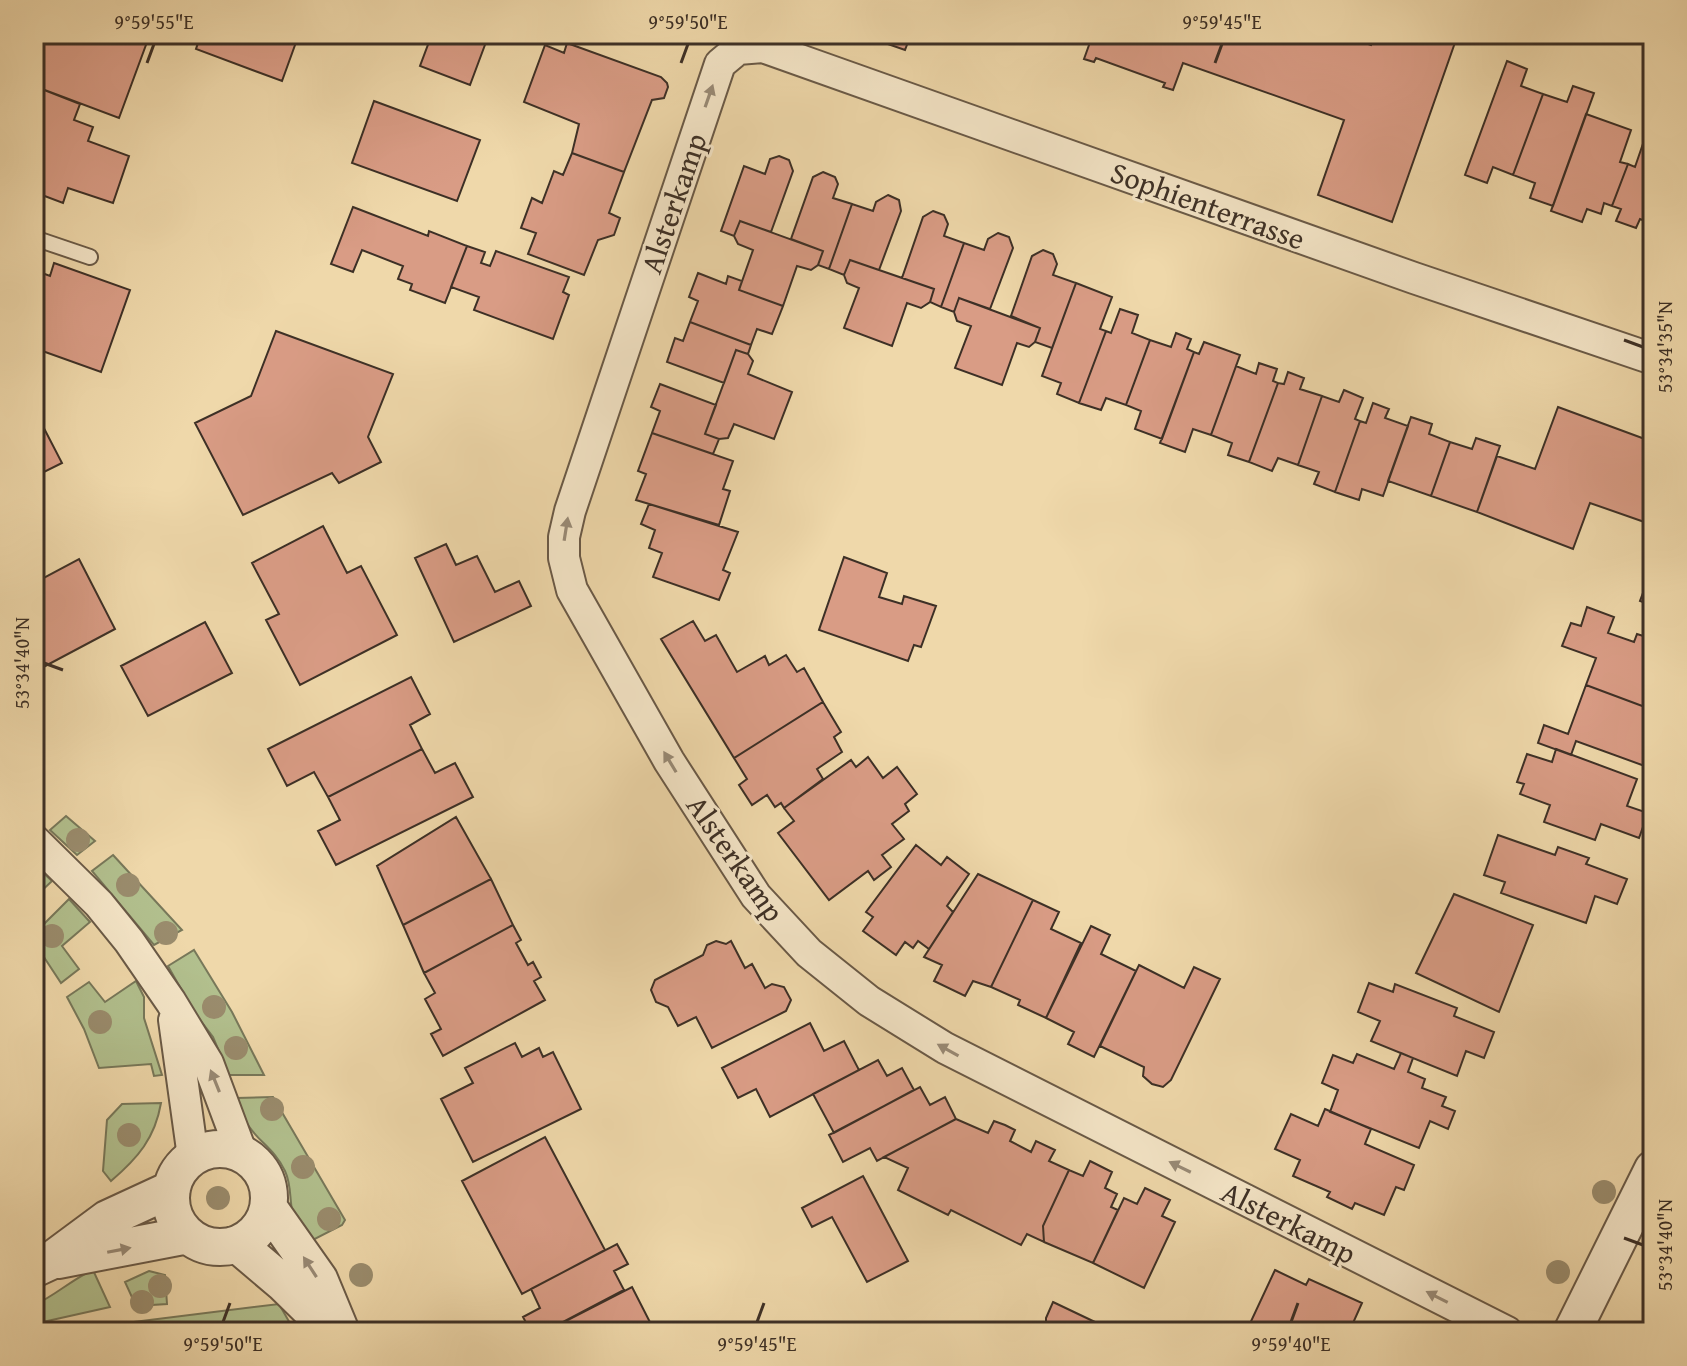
<svg xmlns="http://www.w3.org/2000/svg" width="1687" height="1366" font-family="'Gentium Book Plus',serif">
<rect width="100%" height="100%" fill="#efd8aa"/>
<filter id="stains"><feTurbulence type="fractalNoise" baseFrequency=".0025" numOctaves="4"/><feColorMatrix values="0 0 0 0 .2 0 0 0 0 .09 0 0 0 0 .02 0 0 0 .5 -.17"/></filter>
<radialGradient id="worn" r=".72"><stop offset=".6" stop-color="#630" stop-opacity="0"/><stop offset="1" stop-color="#630" stop-opacity=".3"/></radialGradient>
<path fill="#b2c08e" stroke="#78785a" stroke-width="2" d="M66,816L95,841L77,855L50,830Z
M113,855L182,930L154,945L92,871Z
M39,869L52,881L34,898V874Z
M69,899L90,922L62,946L79,969L61,983L34,942V934Z
M194,950L232,1012L264,1075H229L213,1037L194,1012L168,966Z
M136,981L144,997V1018L162,1075L154,1076L151,1064L99,1068L84,1029L67,997L89,982L105,1002Z
M273,1097L345,1220L342,1225L307,1243C302,1235 295,1225 293,1215C289,1200 292,1186 285,1171C271,1141 246,1139 237,1098Z
M161,1103C155,1138 138,1158 111,1181L103,1171L107,1120L122,1104Z
M93,1270L110,1307L34,1324V1305C55,1296 72,1279 93,1270Z
M149,1271L165,1275L167,1304L136,1306L125,1282Z
M279,1304L295,1332H53Z"/>
<path fill="#d99c85" stroke="#3d3026" stroke-width="2" d="M34,34H150L119,118L34,86Z
M201,34H299L282,81L196,49Z
M432,34H489L470,85L420,66Z
M859,34H911L905,50Z
M1093,34H1339L1371,45L1375,34H1458L1392,222L1318,195L1344,120L1183,63L1173,90L1163,87L1165,83L1096,58L1094,62L1084,59Z
M567,43L661,77L667,83L668,87L664,98L652,100L624,172L572,153L579,124L524,102L545,45L564,53Z
M1507,61L1527,69L1521,86L1543,94L1513,175L1493,167L1487,183L1465,175Z
M34,86L80,104L74,120L93,127L88,141L129,156L113,203L68,188L63,203L34,192Z
M1573,86L1594,93L1553,206L1530,198L1535,183L1513,175L1543,94L1567,102Z
M374,101L480,140L457,201L352,163Z
M1586,114L1631,130L1620,162L1628,164L1612,206L1604,203L1601,214L1587,209L1582,222L1551,211Z
M1646,135L1653,137V224L1640,219L1636,228L1616,221L1621,209L1612,206L1628,164L1635,167Z
M572,153L624,172L609,213L620,218L614,235L598,240L584,275L528,254L536,233L521,228L532,198L542,203L554,171L563,175Z
M779,156L789,160L793,171L771,232L740,221L734,236L721,231L744,166L765,174L770,159Z
M823,172L835,177L838,184L833,198L852,204L829,269L818,265L823,251L791,239L813,177Z
M888,195L899,200L901,211L879,270L850,260L844,275L829,269L852,204L873,211L876,202Z
M353,207L428,236L429,231L467,246L445,303L410,290L412,284L398,279L403,266L362,250L353,272L331,264Z
M933,211L944,215L948,224L944,236L964,243L941,307L930,302L934,289L902,278L923,217Z
M740,221L823,251L818,265L811,270L797,266L783,306L739,290L753,250L738,244L734,236Z
M998,233L1009,237L1013,248L990,309L959,298L954,312L941,307L964,243L984,250L988,239Z
M467,246L485,252L481,263L490,266L496,251L569,277L563,292L569,295L553,339L474,310L479,297L451,287Z
M1043,250L1053,254L1057,264L1053,275L1076,283L1052,348L1035,342L1040,328L1011,316L1032,256Z
M850,260L934,289L930,302L921,308L907,303L892,346L844,328L859,288L847,283L844,275Z
M54,263L130,290L101,372L34,348V270L50,276Z
M698,273L726,284L728,276L742,281L739,290L783,306L772,334L757,329L751,345L690,322L698,301L689,297Z
M1076,283L1112,297L1100,329L1106,331L1079,403L1057,394L1061,383L1042,376Z
M959,298L1040,328L1035,342L1029,347L1017,343L1002,385L955,368L971,326L957,321L954,312Z
M1120,309L1138,315L1132,333L1150,340L1126,405L1106,398L1101,410L1079,403L1106,331L1111,333Z
M690,322L751,345L748,354L736,350L724,383L667,362L675,338L683,341Z
M276,331L393,374L368,437L381,462L339,483L332,473L243,515L195,423L251,396Z
M1176,333L1191,339L1187,349L1194,352L1162,439L1135,429L1141,411L1126,405L1150,340L1171,347Z
M1204,342L1240,355L1211,435L1193,429L1185,452L1160,443L1194,352L1199,354Z
M736,350L748,354L753,361L748,374L792,392L774,439L734,424L728,438L719,439L705,434Z
M1259,363L1277,369L1273,381L1278,383L1249,462L1228,455L1232,443L1211,435L1236,366L1256,374Z
M1288,372L1304,378L1300,389L1322,396L1298,465L1278,458L1272,471L1249,462L1278,383L1284,384Z
M660,384L716,405L705,434L719,439L713,454L652,433L660,411L651,407Z
M1344,390L1363,398L1355,419L1360,421L1335,492L1314,484L1319,472L1298,465L1322,396L1339,402Z
M1373,403L1389,409L1385,418L1408,426L1383,496L1362,489L1359,500L1335,492L1360,421L1366,423Z
M1558,407L1653,442V525L1590,503L1573,549L1477,512L1497,456L1535,469Z
M34,409L62,463L34,477Z
M1411,417L1432,424L1429,434L1450,442L1431,496L1388,481Z
M652,433L733,461L723,489L730,491L719,525L636,500L646,474L638,471Z
M1476,438L1500,446L1477,512L1431,496L1450,442L1472,449Z
M649,504L738,532L723,570L730,573L719,600L653,577L662,553L649,548L655,530L641,524Z
M323,526L347,573L361,566L397,635L300,685L266,620L279,614L252,563Z
M446,544L456,565L477,556L495,592L519,581L531,606L454,642L415,558Z
M844,557L887,573L879,597L902,604L904,596L936,606L921,647L914,645L908,661L819,630Z
M79,559L115,629L34,672V583Z
M1653,566V606L1640,601Z
M1587,607L1614,617L1608,633L1634,642L1637,634L1653,639V710L1586,685L1596,658L1562,646L1571,623L1581,626Z
M693,621L705,641L716,635L737,672L765,656L769,665L786,655L797,672L804,668L823,702L734,758L661,639Z
M205,622L232,673L148,716L121,666Z
M411,677L430,714L410,725L422,749L328,797L314,772L287,786L268,749Z
M1586,685L1653,710V769L1576,741L1571,755L1538,743L1544,725L1568,734Z
M823,702L841,732L834,737L842,752L817,769L823,779L784,808L781,803L775,807L767,795L752,805L739,785L747,779L734,758Z
M422,749L435,773L455,763L473,797L336,865L318,831L340,820L328,797Z
M1556,749L1637,779L1627,806L1648,813L1639,838L1601,824L1595,840L1544,822L1550,805L1520,794L1524,784L1517,782L1527,754L1552,762Z
M868,757L883,778L897,767L917,794L905,804L909,811L892,824L904,839L882,855L891,867L874,880L868,871L829,900L778,833L794,821L784,808L851,760L856,767Z
M456,817L491,879L403,925L377,866Z
M1498,835L1555,855L1558,847L1589,858L1586,864L1627,879L1617,904L1595,896L1586,923L1501,893L1505,882L1484,875Z
M916,845L941,865L947,857L969,874L947,906L953,912L929,949L918,941L913,948L905,942L896,955L863,931L873,917L866,912Z
M978,874L1033,900L991,987L973,981L965,996L934,981L942,965L924,957Z
M491,879L513,925L424,973L403,925Z
M1454,894L1533,925L1499,1012L1416,973Z
M1033,900L1059,912L1051,929L1081,943L1046,1018L1018,1005L1020,1000L991,987Z
M513,925L521,940L516,943L528,965L533,962L541,977L534,981L545,1000L443,1056L431,1034L441,1029L425,999L435,993L424,973Z
M1091,926L1110,935L1101,954L1136,971L1094,1057L1068,1044L1074,1032L1046,1018Z
M716,941L726,944L731,941L745,968L752,964L765,988L772,984L784,987L791,1000L786,1011L712,1048L696,1017L678,1026L668,1007L656,1002L651,990L655,980L703,955L707,945Z
M1139,965L1184,988L1194,967L1220,979L1171,1080L1163,1087L1152,1084L1143,1076L1144,1067L1100,1046Z
M1369,983L1393,992L1395,984L1457,1008L1454,1016L1494,1032L1484,1058L1466,1051L1457,1076L1371,1041L1380,1021L1358,1012Z
M810,1023L824,1051L844,1041L859,1070L770,1117L756,1089L738,1098L722,1068Z
M515,1043L522,1057L539,1048L543,1057L553,1052L581,1109L473,1162L441,1099L473,1083L465,1068Z
M1401,1053L1413,1058L1408,1072L1425,1079L1422,1088L1446,1097L1442,1106L1455,1111L1448,1129L1430,1121L1419,1148L1330,1112L1338,1090L1322,1083L1333,1055L1353,1063L1357,1054L1394,1069Z
M878,1060L887,1076L902,1068L914,1090L834,1133L813,1094Z
M920,1087L930,1105L945,1097L956,1119L877,1161L870,1148L843,1162L829,1135Z
M1325,1109L1371,1129L1365,1144L1414,1165L1404,1190L1396,1187L1384,1215L1355,1203L1352,1209L1327,1197L1330,1192L1293,1176L1300,1160L1275,1149L1291,1114L1318,1126Z
M956,1119L988,1133L994,1121L1005,1125L1015,1130L1010,1141L1031,1152L1036,1141L1055,1150L1049,1161L1069,1170L1043,1226L1044,1242L1027,1234L1021,1245L951,1210L948,1215L898,1190L908,1168L884,1157Z
M545,1137L605,1250L522,1294L462,1181Z
M1090,1161L1112,1172L1105,1188L1117,1194L1111,1207L1118,1210L1093,1263L1044,1242L1043,1226L1069,1170L1083,1176Z
M863,1176L908,1261L867,1282L832,1217L812,1227L802,1208Z
M1145,1188L1170,1200L1162,1216L1175,1222L1144,1288L1093,1263L1124,1198L1137,1204Z
M617,1244L628,1264L614,1271L624,1290L544,1332H531L523,1317L540,1308L531,1289Z
M1275,1270L1306,1285L1309,1279L1362,1303L1349,1332H1246Z
M632,1287L655,1332H559L556,1326Z
M1053,1302L1116,1332H1046V1318Z"/>
<g fill="none" stroke-linecap="round" stroke-linejoin="round">
<defs>
<path id="service" d="M34,238L90,257"/>
<path id="minor" d="M34,840L99,904L129,941L171,1002L208,1063L242,1154
M174,1020L193,1157
M1507,1332L945,1048L869,1001L809,953L756,896L669,761L572,590L564,558V537L570,511L720,64L738,49L763,47L1414,278L1653,359"/>
<path id="tertiary" d="M171 1198a49 49 0 1 1 98 0a49 49 0 1 1-98 0Z
M269,1208L319,1279L341,1332
M237,1244L283,1283L333,1332
M58,1260L188,1235
M34,1269L49,1262L107,1219L172,1189
M1572,1332L1653,1169"/>
</defs>
<use href="#service" stroke="#6a5a47" stroke-width="18"/>
<use href="#minor" stroke="#6a5a47" stroke-width="34"/>
<use href="#tertiary" stroke="#6a5a47" stroke-width="40"/>
<use href="#service" stroke="#f5e6c8" stroke-width="14"/>
<use href="#minor" stroke="#f5e6c8" stroke-width="30"/>
<use href="#tertiary" stroke="#f5e6c8" stroke-width="36"/>
</g>
<g fill="#9a8c6d">
<circle cx="78" cy="840" r="12"/>
<circle cx="128" cy="885" r="12"/>
<circle cx="166" cy="933" r="12"/>
<circle cx="52" cy="936" r="12"/>
<circle cx="214" cy="1007" r="12"/>
<circle cx="100" cy="1022" r="12"/>
<circle cx="236" cy="1048" r="12"/>
<circle cx="272" cy="1109" r="12"/>
<circle cx="129" cy="1135" r="12"/>
<circle cx="303" cy="1167" r="12"/>
<circle cx="1604" cy="1192" r="12"/>
<circle cx="218" cy="1198" r="12"/>
<circle cx="329" cy="1219" r="12"/>
<circle cx="1558" cy="1272" r="12"/>
<circle cx="361" cy="1275" r="12"/>
<circle cx="160" cy="1286" r="12"/>
<circle cx="142" cy="1302" r="12"/>
</g>
<defs><path id="oneway-solid" d="M-6-.8H1V-3.2L6.5 0L1 3.2V.8H-6Z" transform="scale(2)"/></defs>
<g fill="#998b77">
<use href="#oneway-solid" transform="translate(709 96) rotate(-71)"/>
<use href="#oneway-solid" transform="translate(566 529) rotate(-81)"/>
<use href="#oneway-solid" transform="translate(670 762) rotate(-121)"/>
<use href="#oneway-solid" transform="translate(948 1050) rotate(-151)"/>
<use href="#oneway-solid" transform="translate(215 1081) rotate(-112)"/>
<use href="#oneway-solid" transform="translate(1180 1167) rotate(-154)"/>
<use href="#oneway-solid" transform="translate(119 1250) rotate(-11)"/>
<use href="#oneway-solid" transform="translate(310 1267) rotate(-123)"/>
<use href="#oneway-solid" transform="translate(1437 1297) rotate(-153)"/>
</g>
<path fill="none" stroke="#3d3026" stroke-width="3" d="M147,63L154,44M681,63L688,44M1215,63L1222,44M1624,340L1643,347M44,663L63,670M1624,1238L1643,1245M223,1322L230,1303M757,1322L764,1303M1291,1322L1298,1303"/>
<g text-anchor="middle" dominant-baseline="central" stroke-width="6" stroke-linejoin="round" paint-order="stroke">
<g font-size="30" fill="#3d3026" stroke="#f5e6c8">
<text transform="translate(673 203) rotate(-71)">Alsterkamp</text>
<text transform="translate(1208 205) rotate(20)">Sophienterrasse</text>
<text transform="translate(736 858) rotate(55)">Alsterkamp</text>
<text transform="translate(1289 1222) rotate(27)">Alsterkamp</text>
</g>
</g>
<rect width="1687" height="1366" fill="none" stroke="#efd8aa" stroke-width="88"/>
<rect x="44" y="44" width="1599" height="1278" fill="none" stroke="#3d3026" stroke-width="3"/>
<g font-size="20" text-anchor="middle" fill="#3d3026">
<text x="154" y="29">9°59'55"E</text>
<text x="688" y="29">9°59'50"E</text>
<text x="1222" y="29">9°59'45"E</text>
<text transform="translate(1665 347) rotate(-90)" y="7">53°34'35"N</text>
<text transform="translate(22 663) rotate(-90)" y="7">53°34'40"N</text>
<text transform="translate(1665 1245) rotate(-90)" y="7">53°34'40"N</text>
<text x="223" y="1351">9°59'50"E</text>
<text x="757" y="1351">9°59'45"E</text>
<text x="1291" y="1351">9°59'40"E</text>
</g>
<rect width="100%" height="100%" filter="url(#stains)"/>
<rect width="100%" height="100%" fill="url(#worn)"/>
</svg>
